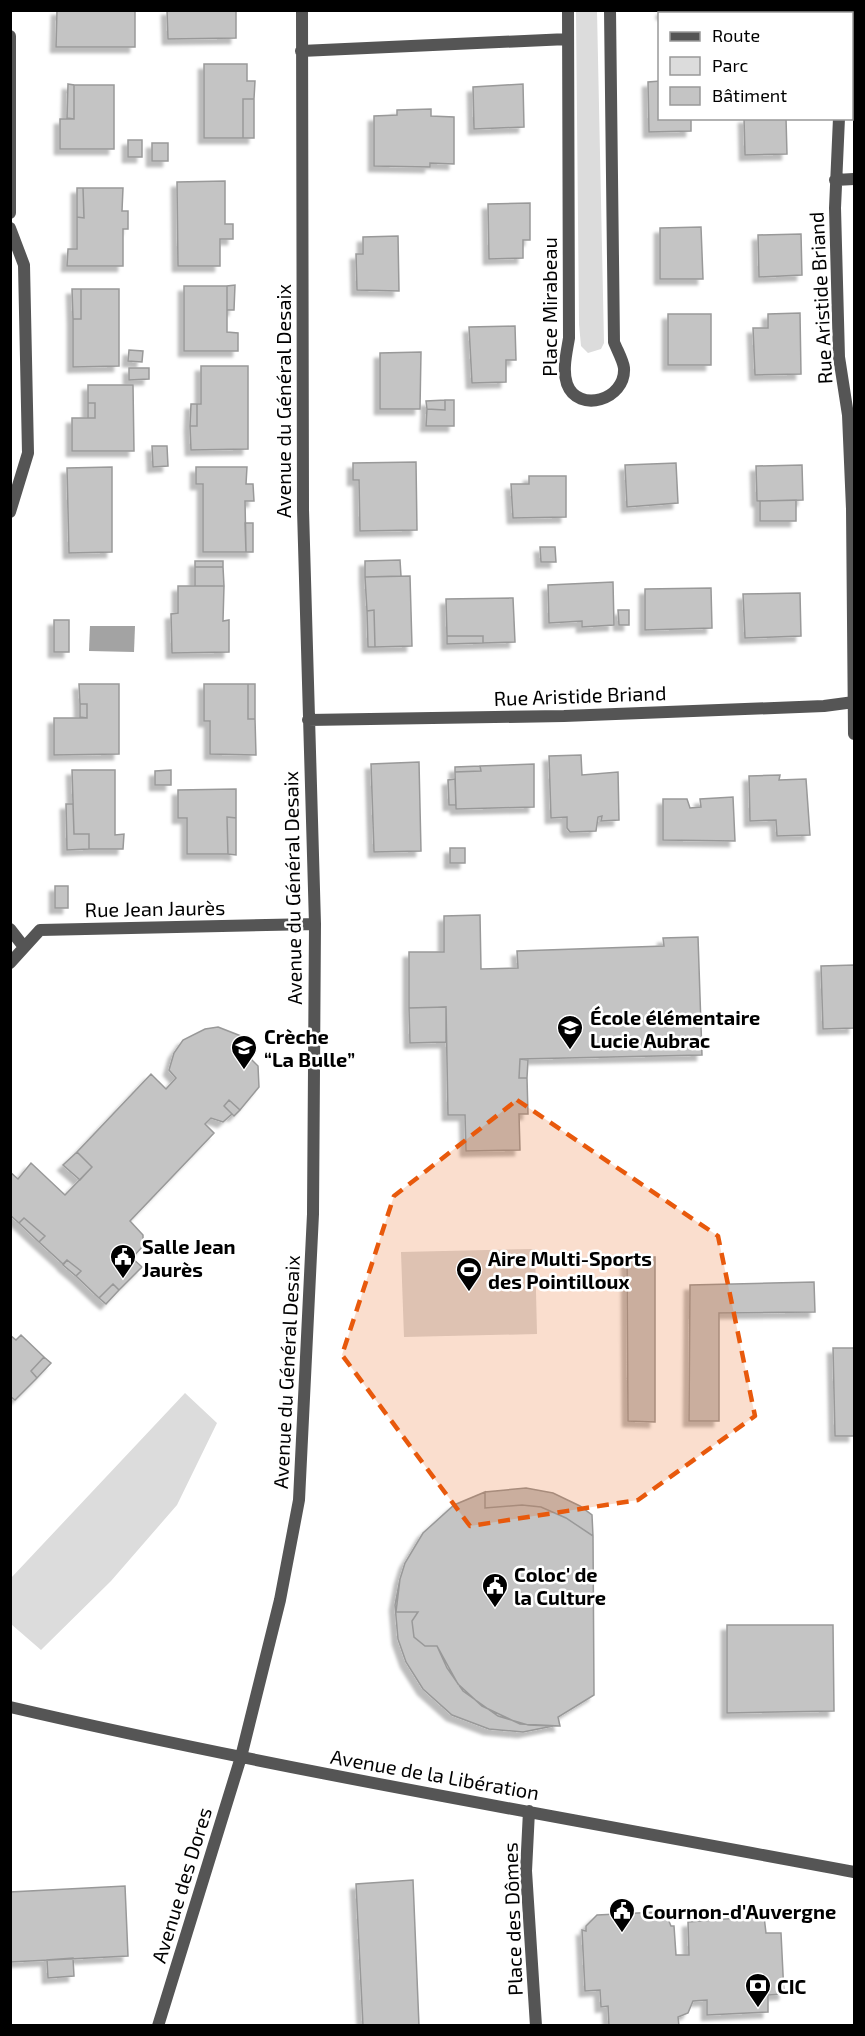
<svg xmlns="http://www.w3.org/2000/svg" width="865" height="2036" font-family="'Exo 2',sans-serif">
<defs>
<filter id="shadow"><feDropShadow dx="-5.5" dy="5.5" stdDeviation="1.5" flood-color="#0004"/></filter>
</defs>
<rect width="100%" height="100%" fill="#fff"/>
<path fill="#dcdcdc" d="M576,11H597L604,343L601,349L588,353L581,346L579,324Z
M535,1249L537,1334L404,1337L401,1252Z
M185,1393L217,1423L177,1505L111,1581L41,1650L11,1624V1578Z"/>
<path fill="#a3a3a3" d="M90,626H135L134,652L89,651Z"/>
<path fill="#c4c4c4" stroke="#999" stroke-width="1.5" filter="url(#shadow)" d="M57,10H135V47H56Z
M167,10H236V38L168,39Z
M662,10H702V14H662Z
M204,64H247V81H255L254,99H243V138H204Z
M660,81V118H691V131L649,132L648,82Z
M68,84L74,85V119L67,118Z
M523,84L524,127L474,129L473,87Z
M74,85H114V149H60V119H74Z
M243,99H254V138H243Z
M431,109V116L454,117V164L430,163V167L374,166V116L397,115V110Z
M744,118H786L787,154L745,155Z
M128,140H142V157H128Z
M152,143H168V161H152Z
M225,181V224H233V239H220V266H178L177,182Z
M77,188H83L84,218L77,217Z
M83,188H123L122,211H128V229H123V266H67L68,249H77V217L84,218Z
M530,203V240H523V258L489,259L488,204Z
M701,227L703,279H660V228Z
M801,234L802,275L759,277L758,235Z
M398,236L399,291L357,290L356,254H363V237Z
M235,285L234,310H227V286Z
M184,286H227V332L238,333V351H184Z
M72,289H81V319H73Z
M81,289H119V366L73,367V319H81Z
M800,313L801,374L755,375L753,328H768V314Z
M668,314H711V365H668Z
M515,326L516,360H506V382L472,383L469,327Z
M129,350L143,351L142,362L128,361Z
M421,352L420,409H380V353Z
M201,366H248V449L191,450L190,426H197V404H201Z
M129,368H149V379L129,380Z
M88,385H133L134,451H72V418H95V403H88Z
M445,400H454V426H426L427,409L445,410Z
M445,400V410L427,409L426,401Z
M88,403H95V418H88Z
M191,404H197V426H190Z
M152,446H167L168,466L153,467Z
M416,462L417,530L360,531L359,480H353V463Z
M676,463L678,503L627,507L625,465Z
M802,465L803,500L757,501L756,466Z
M112,467V552L69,553L67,468Z
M196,467H247L246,484H253L254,501H245L246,552H203V484H196Z
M529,476H566V517L513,518L511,484H529Z
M796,500V521H760V501Z
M245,523H253V552H246Z
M540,547H555L556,562H541Z
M400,560L401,576L365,577V561Z
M195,561H223V567H195Z
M195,567H223L224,586H195Z
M410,576L412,646L375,647L374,610L367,611L365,577Z
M613,582L614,625L582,627V621L549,623L548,585Z
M178,586H224L223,621L229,620V652L172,653L171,614L178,613Z
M711,588L712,628L645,630V589Z
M800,593L801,636L745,638L743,594Z
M513,598L515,642L483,643V636H447L446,599Z
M374,610L375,647H368L367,611Z
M618,610H629V625H619Z
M54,620H69V652H54Z
M447,636H483V643L447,644Z
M79,684H119V754L54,755V718H87V704H80Z
M204,684H248V719H255L256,755L210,754V721H204Z
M248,684H255V719H248Z
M80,704H87V718L80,717Z
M581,755L582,775L618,772L619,820L601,821L602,816L598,817L596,831L570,832L567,828V817L551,818L549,756Z
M419,762L421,851L374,852L371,764Z
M534,764V807L456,809L455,772L481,771L480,766Z
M480,766L481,771L455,772V767Z
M72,770H115V835L124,834L123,849H89V834H74Z
M171,770V785H155V771Z
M780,775L779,780L806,779L810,835L777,836L776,820L750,821L749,776Z
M455,779L456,805H449L448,780Z
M236,789V818L227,817L228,854H187V818H178V790Z
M733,797L735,841L663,840V799H687L690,808L701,807L700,799Z
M66,804H73L74,834H89V849L67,850Z
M227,817L236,818V855L228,854Z
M450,848H465V863H450Z
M55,886H68V908H55Z
M480,915L481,969L518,968L517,951L664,946L663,938L698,937L702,1055L520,1059L519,1078H527L528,1114H519L520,1150L466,1151L465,1115H448L446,1007L409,1008V952H444V916Z
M854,965V1028L823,1029L821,966Z
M446,1007V1042L410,1043L409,1008Z
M218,1027L241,1036L252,1044L244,1052L258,1066L259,1087L240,1110L229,1100L224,1106L232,1114L223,1122L211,1118L205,1124L214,1133L130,1221L143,1235V1246L132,1258L142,1267L119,1290L113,1284L99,1298L76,1276L81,1271L67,1260L63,1264L39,1242L45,1236L24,1218L19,1223L10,1215V1172L18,1179L31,1163L65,1195L92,1167L77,1152L151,1074L166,1089L176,1078L169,1070L174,1053L183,1040L205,1029Z
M520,1059L528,1060L527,1078H519Z
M229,1100L240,1110L234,1116L224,1106Z
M77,1152L92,1167L80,1180L63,1165Z
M24,1218L45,1236L39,1242L19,1223Z
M627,1257H655V1422L628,1421Z
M67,1260L81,1271L76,1276L63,1265Z
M814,1282L815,1312L719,1313V1421H689L690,1285Z
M113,1284L119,1290L106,1304L99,1298Z
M10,1335L16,1340L21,1335L44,1357L31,1371L37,1378L15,1400L10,1396Z
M833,1348H854V1436H835Z
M44,1357L51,1363L37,1378L31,1371Z
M526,1488L553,1493L580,1506L592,1515L593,1536L566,1518L541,1507L522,1505L485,1508V1492Z
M485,1492V1508L522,1505L541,1507L566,1518L593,1536L594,1695L558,1717L560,1726L520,1724L482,1706L458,1684L437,1646H425L414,1637L412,1621L418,1612H396L400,1579L405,1563L423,1533L454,1505Z
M400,1579L396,1612H418L412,1621L414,1637L425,1646H437L447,1668L463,1691L498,1716L528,1725L553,1726L523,1732L489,1729L452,1715L423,1689L406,1662L398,1639L395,1605Z
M727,1625H833L834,1711L727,1713Z
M413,1880L419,2026H363L356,1884Z
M125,1886L128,1956L10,1962V1892Z
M658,1912L668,1919L671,1926H674L676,1955H689L688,1922L764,1916L766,1933H781L784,1994L768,1995V2012L707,2015V2000L693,2001L688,2013L678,2017L679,2026H609L608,2006L601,2007L600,1990L585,1991L582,1930L586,1931V1926L597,1915Z
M73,1958L74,1976L48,1978L47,1960Z"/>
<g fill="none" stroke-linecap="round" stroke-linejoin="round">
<path stroke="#555" stroke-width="12" d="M568,10L569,338C567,351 562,370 567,384C578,414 626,400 624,368C623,360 617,350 614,342L610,10
M831,10V14
M10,36V213
M301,51L568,39
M839,118L835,208L839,357L848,415L852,509L854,734
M835,180L854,179
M10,228L24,265L28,453L10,512
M308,720L564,716L824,706L854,702
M10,929L24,947
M10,963L40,930L315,924
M10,1707C290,1772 573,1819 854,1872
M529,1811L526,1871L536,2026
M158,2026L241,1757L280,1600L299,1500L313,1214L315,924L303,510L302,10"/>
</g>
<path fill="#e8590c" fill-opacity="0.2" stroke="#e8590c" stroke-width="4.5" stroke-dasharray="12 8" stroke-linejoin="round" d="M517,1100L718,1236L755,1416L638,1500L470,1526L342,1355L394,1196Z"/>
<defs>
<symbol id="school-pin" viewBox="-11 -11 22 30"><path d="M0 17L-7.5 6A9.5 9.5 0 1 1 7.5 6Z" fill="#000" stroke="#fff"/><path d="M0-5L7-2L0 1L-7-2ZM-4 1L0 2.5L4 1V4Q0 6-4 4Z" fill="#fff"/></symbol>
<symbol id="civic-pin" viewBox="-11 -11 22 30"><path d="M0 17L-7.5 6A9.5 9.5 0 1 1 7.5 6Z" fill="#000" stroke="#fff"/><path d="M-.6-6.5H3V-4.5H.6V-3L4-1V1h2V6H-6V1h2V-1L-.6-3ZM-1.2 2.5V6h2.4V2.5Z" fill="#fff"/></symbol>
<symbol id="stadium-pin" viewBox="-11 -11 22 30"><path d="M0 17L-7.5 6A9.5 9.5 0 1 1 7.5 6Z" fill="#000" stroke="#fff"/><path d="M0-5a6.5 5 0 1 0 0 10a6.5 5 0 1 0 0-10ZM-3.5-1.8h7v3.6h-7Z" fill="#fff"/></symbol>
<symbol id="bank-pin" viewBox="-11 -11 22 30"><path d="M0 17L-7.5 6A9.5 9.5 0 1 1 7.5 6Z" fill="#000" stroke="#fff"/><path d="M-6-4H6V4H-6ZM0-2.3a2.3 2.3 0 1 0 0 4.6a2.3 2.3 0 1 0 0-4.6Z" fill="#fff"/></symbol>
</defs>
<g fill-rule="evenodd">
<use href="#school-pin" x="555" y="1013" width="30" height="40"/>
<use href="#school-pin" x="229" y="1033" width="30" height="40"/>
<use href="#civic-pin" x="108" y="1242" width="30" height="40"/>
<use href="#stadium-pin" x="454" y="1255" width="30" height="40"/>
<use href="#civic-pin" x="480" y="1571" width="30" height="40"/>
<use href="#civic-pin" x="607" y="1896" width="30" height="40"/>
<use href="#bank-pin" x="743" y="1971" width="30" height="40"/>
</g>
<g text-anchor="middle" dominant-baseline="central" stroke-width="5" stroke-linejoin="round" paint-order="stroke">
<g font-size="20" fill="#000" stroke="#fff">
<text transform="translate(820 298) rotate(-93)">Rue Aristide Briand</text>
<text transform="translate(549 307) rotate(-90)">Place Mirabeau</text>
<text transform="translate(283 401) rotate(-90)">Avenue du Général Desaix</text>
<text transform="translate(580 695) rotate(-2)">Rue Aristide Briand</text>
<text transform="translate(292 888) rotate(-91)">Avenue du Général Desaix</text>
<text transform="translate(155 908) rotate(-1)">Rue Jean Jaurès</text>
<text transform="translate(286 1372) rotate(-87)">Avenue du Général Desaix</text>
<text transform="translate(435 1774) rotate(10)">Avenue de la Libération</text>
<text transform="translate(181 1885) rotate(-73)">Avenue des Dores</text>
<text transform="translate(512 1919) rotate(-92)">Place des Dômes</text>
</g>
<g font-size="20" font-weight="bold" fill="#000" stroke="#fff" text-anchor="start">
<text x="590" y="1017">École élémentaire<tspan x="590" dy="23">Lucie Aubrac</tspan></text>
<text x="264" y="1036">Crèche<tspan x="264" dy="23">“La Bulle”</tspan></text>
<text x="142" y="1246">Salle Jean<tspan x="142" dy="23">Jaurès</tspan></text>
<text x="488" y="1258">Aire Multi-Sports<tspan x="488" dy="23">des Pointilloux</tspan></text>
<text x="514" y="1574">Coloc' de<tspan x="514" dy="23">la Culture</tspan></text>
<text x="642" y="1911">Cournon-d'Auvergne</text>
<text x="777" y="1986">CIC</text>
</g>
</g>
<rect width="865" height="2036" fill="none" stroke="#000000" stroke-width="24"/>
<rect x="658" y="12" width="195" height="108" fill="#ffffff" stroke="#999999" stroke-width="1.5"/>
<rect x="670" y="32" width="30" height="9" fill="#555555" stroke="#999999" stroke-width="1.5"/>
<text x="712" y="42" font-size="18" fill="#000000">Route</text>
<rect x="670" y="57" width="30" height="18" fill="#dcdcdc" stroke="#999999" stroke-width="1.5"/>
<text x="712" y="72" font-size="18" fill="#000000">Parc</text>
<rect x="670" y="87" width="30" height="18" fill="#c4c4c4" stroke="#999999" stroke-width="1.5"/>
<text x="712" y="102" font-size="18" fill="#000000">Bâtiment</text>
</svg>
